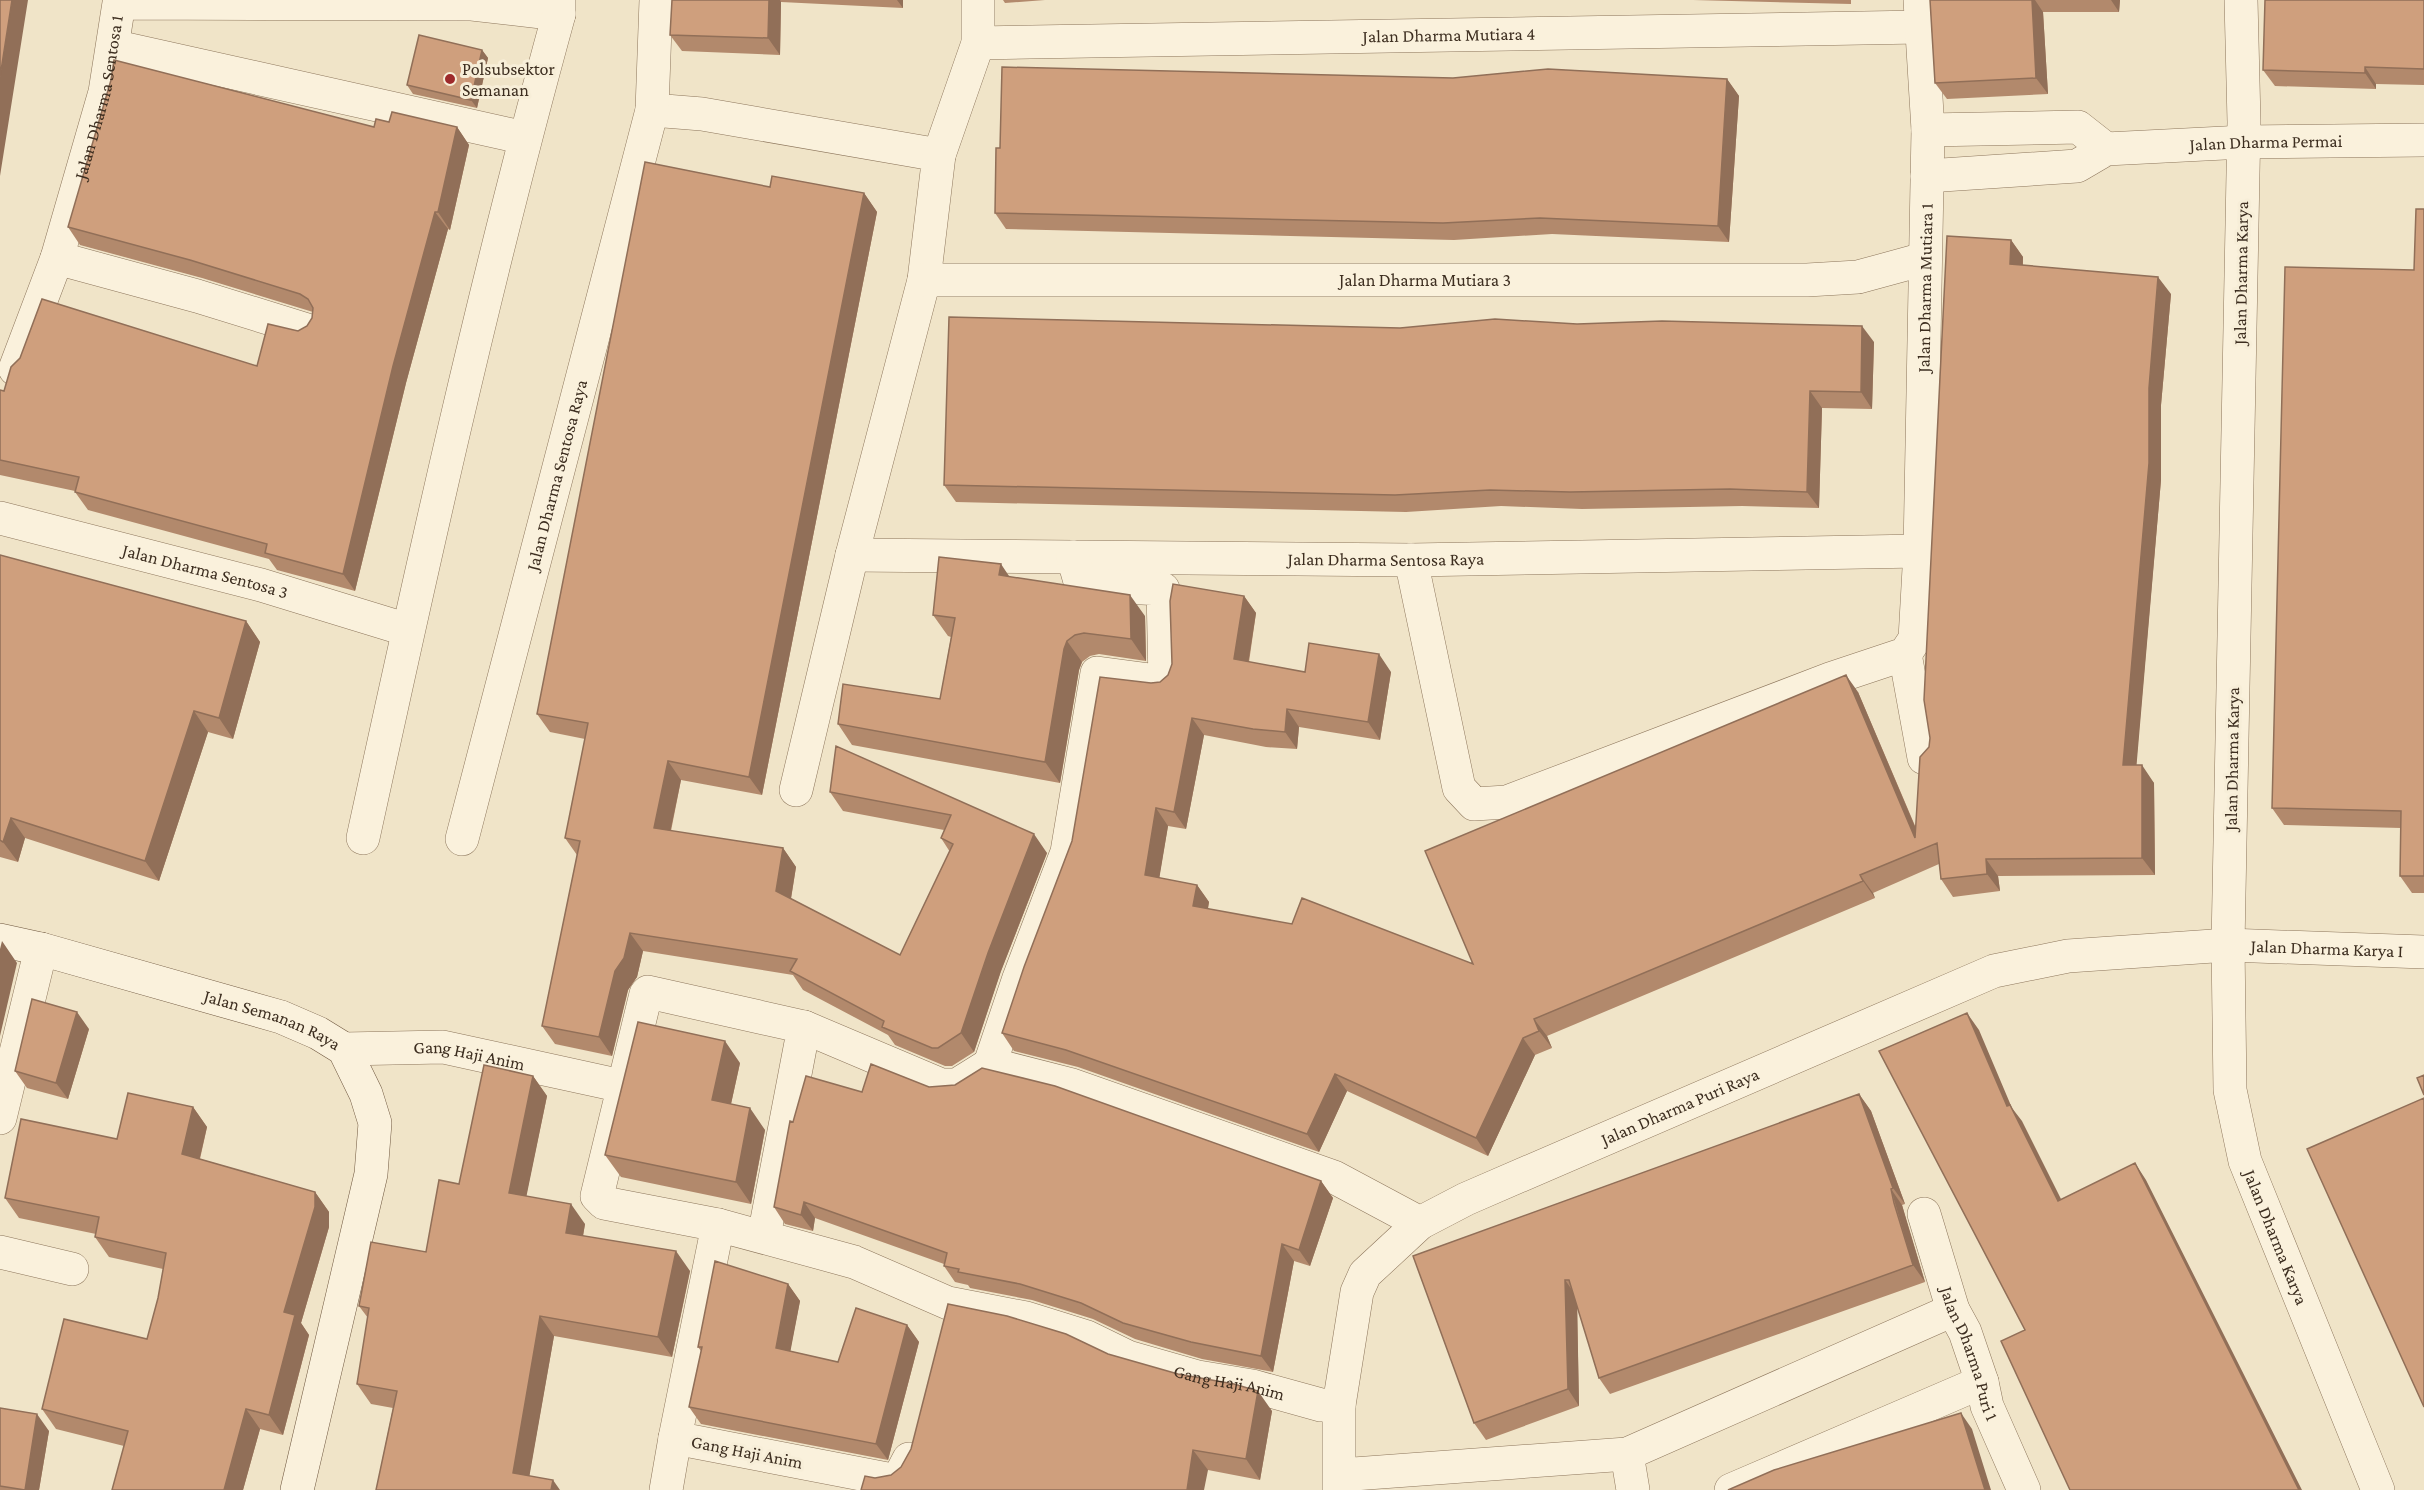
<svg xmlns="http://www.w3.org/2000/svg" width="2424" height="1490" font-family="'Crimson Pro',serif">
<rect width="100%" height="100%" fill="#f0e4c8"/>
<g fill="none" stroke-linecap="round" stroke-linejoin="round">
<defs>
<g id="street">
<path id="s1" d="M2241,0L2244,122L2228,945L2230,1090L2245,1161L2378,1490"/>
<path id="s2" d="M978,43L1920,27"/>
<path d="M113,46L525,138"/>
<path d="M652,110L702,114L939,155L924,280L852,555L796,790"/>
<path d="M1928,130L2078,127L2106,149"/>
<path d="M939,155L978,43V0"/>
<path id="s3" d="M1927,176L2077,166L2106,149L2244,142L2424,140"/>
<path d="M57,258L197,296L307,330"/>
<path id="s4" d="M924,280H1807L1858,277L1924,259"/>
<path id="s5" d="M15,369L57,258L105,92L119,3L472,4L559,14"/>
<path id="s6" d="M0,518L261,585L408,630"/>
<path id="s7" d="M852,555L1411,560L1920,551"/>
<path id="s8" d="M1411,560L1459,788L1474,804L1507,802L1830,679L1905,654L1915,639L1920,551L1928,130L1920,0"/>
<path d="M1905,654L1924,758"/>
<path d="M363,838C423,562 484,286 559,14V0"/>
<path id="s9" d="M462,839L652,110L656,0"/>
<path d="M804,1027L941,1085H957L989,1065"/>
<path id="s10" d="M344,1049L443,1047L622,1086"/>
<path d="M990,1064L1019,978L1067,852L1097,673L1165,682L1163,589L1081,585L1073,557"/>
<path d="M990,1064L1072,1085L1334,1177L1420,1223"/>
<path d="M0,1118L41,949"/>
<path id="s11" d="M1924,1214L1953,1310L1965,1332L1982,1382L1987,1406L2024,1490"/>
<path d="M718,1225L604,1203L597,1196L646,994L648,992L804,1027L764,1236"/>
<path d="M0,1252L72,1269"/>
<path d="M1627,1454L1633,1490"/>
<path id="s12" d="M909,1459L899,1478L892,1480L675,1438L718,1225L854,1262L948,1303L1026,1318L1087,1337L1128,1357L1198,1377L1252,1386L1321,1405H1339"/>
<path d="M1340,1475L1627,1454L1953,1310"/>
<path d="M666,1490L675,1438"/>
<path id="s13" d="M1339,1490V1405L1357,1292L1365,1274L1420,1223L1466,1199L1994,971L2068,956L2228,945L2424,952"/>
<path d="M1731,1490L1982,1382"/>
</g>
<g id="secondary">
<path id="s14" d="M0,940L41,949L281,1017L318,1033L344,1049L366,1094L375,1123L371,1174L297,1490"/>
</g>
</defs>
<use href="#street" stroke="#8d765c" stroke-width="34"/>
<use href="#secondary" stroke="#6f573f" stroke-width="34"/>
<use href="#street" stroke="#faf1dc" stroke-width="33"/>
<use href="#secondary" stroke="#faf1dc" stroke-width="33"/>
</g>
<path fill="#b2896c" d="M672,0H903V8L781,2L780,55L682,51L670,35Z
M1003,0H1045L1005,3Z
M1693,0H1851V4Z
M1930,0H2120L2119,12H2043L2048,94L1947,99L1935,83Z
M2424,0V85L2376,84V89L2275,86L2263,70Z
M482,50L488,58L477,108L413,94L407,85Z
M1453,78L1727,79L1739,96L1729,242L1552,234L1454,240L1006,229L995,213L1000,148Z
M389,122L457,127L469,145L450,230L448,229L406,383L355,591L277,570L269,559L88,510L75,492V491L0,475V390L4,391L257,366L298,331L307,326L312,318L313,312L202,278L80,245L68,227Z
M770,187L864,193L877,212L762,795L681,780L671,831L783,848L796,867L791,899L900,955L950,852L941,838L944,830L843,811L830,792L836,746L1047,853L1001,971L974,1052L952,1066H945L895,1045L888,1035L803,990L793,975L643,951L637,977L628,990L612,1056L555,1044L542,1026L577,855L565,838L585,739L550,732L537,714Z
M2424,209V893H2412L2400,876L2401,828L2284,825L2272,808L2414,270Z
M2011,240L2023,257V265L2171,294L2161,405V480L2136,765L2154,783L2155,875L1998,876L2000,891L1953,897L1941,879L1939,864L1873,893L1875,898L1547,1036L1552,1048L1535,1055L1488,1156L1347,1091L1319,1152L1078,1067L1014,1051L1002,1033L1151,683L1160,682L1168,675L1172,664L1244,596L1256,613L1249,662L1305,672H1391L1380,740L1299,727L1297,749L1266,747L1204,735L1186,829L1168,826L1159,878L1197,885L1209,902L1208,909L1473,964L1858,692L1916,828Z
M1874,342L1872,409L1822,408L1819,508L1742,506L1582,509L1501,506L1406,512L956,502L944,485Z
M0,555L246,621L260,642L233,739L208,732L159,881L25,838L18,862L0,857Z
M933,615L1145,616L1146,661L1099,654L1090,656L1082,662L1079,670L1060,783L852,745L838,724L940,699L951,637L948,636Z
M89,1029L68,1099L27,1088L15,1071Z
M740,1063L731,1104L765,1130L751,1204L621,1177L605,1155Z
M533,1076L547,1096L526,1196L585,1224L583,1236L690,1271L672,1357L554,1336L529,1476L376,1490L393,1408L371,1404L357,1384L368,1318L359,1306L426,1252L459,1184Z
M929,1087L1321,1181L1333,1198L1310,1266L1294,1261L1273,1372L1202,1359L1135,1339L1093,1319L1032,1300L970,1288L968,1285L955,1282L944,1266V1264L815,1218L813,1231L785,1224L774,1207L793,1122L862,1092Z
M1859,1094L1871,1111L1905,1204L1902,1205L1906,1219L1925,1282L1610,1394L1599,1378L1577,1306L1579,1406L1486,1440L1474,1423L1413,1256Z
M193,1107L207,1127L200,1159L315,1192L329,1212V1227L301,1323L309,1335L283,1435L260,1429L243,1490H112L124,1446L56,1429L42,1409L147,1339L158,1298L163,1269L109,1257L95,1237L96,1234L19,1218L5,1198L117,1139Z
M788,1284L800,1301L790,1351L838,1362L907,1325L919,1342L888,1460L701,1424L689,1407L701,1351L698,1347Z
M1108,1354L1272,1411L1260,1480L1208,1470L875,1478L891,1475Z
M0,1408L49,1431L39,1490H0Z"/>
<path fill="#916f58" d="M12,0H28L0,176V77Z
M769,0H780L781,2L780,55L768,38Z
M897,0H903V8Z
M2032,0H2035L2043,12L2048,94L2036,78Z
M2111,0H2120L2119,12Z
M482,50L488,58L477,108L471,100Z
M2365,67L2376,84V89L2365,73Z
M1727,79L1739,96L1729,242L1718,226Z
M457,127L469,145L450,230L438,212Z
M864,193L877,212L762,795L749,777Z
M435,212L448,229L406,383L355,591L343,574L393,366Z
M2011,240L2023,257L2022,281L2010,264Z
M2158,277L2171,294L2161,405V480L2135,783L2123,765L2149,388Z
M1862,326L1874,342L1872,409L1861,392Z
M1810,391L1822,408L1819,508L1807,492Z
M1001,564L1015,585L999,575Z
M1130,595L1145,616L1146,661L1131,639Z
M1244,596L1256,613L1246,677L1234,659Z
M246,621L260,642L233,739L219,718Z
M1067,641L1082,662L1079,670L1060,783L1045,762L1064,649Z
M1379,654L1391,672L1380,740L1368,722Z
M1846,675L1858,692L1924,848L1915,838Z
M1287,709L1299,727L1297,749L1285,732Z
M194,711L208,732L159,881L145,861Z
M1192,718L1204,735L1186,829L1174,812Z
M668,761L681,780L667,847L654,828Z
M2142,765L2154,783L2155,875L2142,858Z
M1156,808L1168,826L1157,892L1145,875Z
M11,818L25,838L18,862L3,842Z
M1034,834L1047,853L1001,971L974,1052L961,1033L988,953Z
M783,848L796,867L789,910L776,891Z
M1986,859L1998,876L2000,891L1987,874Z
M1860,875L1873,893L1875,898L1863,881Z
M1197,885L1209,902L1205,923L1193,906Z
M630,933L643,951L637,977L628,990L612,1056L599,1037L615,971Z
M2,941L17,963L0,1036V949Z
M77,1012L89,1029L68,1099L56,1083Z
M1967,1013L1979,1030L2012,1108L2022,1121L2070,1217L2058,1201L2007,1106Z
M1534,1019L1547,1036L1552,1048L1539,1031Z
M1523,1038L1535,1055L1488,1156L1476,1138Z
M725,1041L740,1063L727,1122L712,1100Z
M1335,1074L1347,1091L1319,1152L1307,1134Z
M533,1076L547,1096L523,1213L509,1193Z
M1859,1094L1871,1111L1905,1204L1893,1188Z
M193,1107L207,1127L196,1174L182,1154Z
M750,1108L765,1130L751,1204L736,1182Z
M2135,1163L2146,1180L2302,1490H2299Z
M1321,1181L1333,1198L1310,1266L1299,1250Z
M1891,1189L1902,1205L1925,1282L1913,1265Z
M315,1192L329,1212V1227L301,1323L309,1335L283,1435L269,1415L284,1312Z
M804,1202L815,1218L813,1231L801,1215Z
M571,1204L585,1224L580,1253L566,1233Z
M1282,1244L1294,1261L1273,1372L1261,1356Z
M676,1251L690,1271L672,1357L658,1337Z
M1565,1280L1577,1297L1579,1406L1568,1389Z
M788,1284L800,1301L788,1364L776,1348Z
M540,1316L554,1336L527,1490L513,1473Z
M907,1325L919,1342L888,1460L876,1444Z
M1258,1391L1272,1411L1260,1480L1246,1459Z
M246,1409L260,1429L243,1490H224Z
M1961,1413L1972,1429L1991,1490H1985Z
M37,1414L49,1431L39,1490H25Z
M1193,1450L1208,1470L1204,1490H1187Z
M553,1480L560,1490H551Z"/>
<path fill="#cf9f7d" stroke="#916f58" stroke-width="1.5" d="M0,0H12L0,77Z
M672,0H769L768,38L670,35Z
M1930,0H2032L2036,78L1935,83Z
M2265,0H2424V69L2365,67V73L2263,70Z
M419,35L482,50L471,100L407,85Z
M114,60L374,127L376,119L389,122L392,112L457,127L438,212H435L393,366L343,574L265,553L267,544L75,492L79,477L0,460V390L4,391L11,367L20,358L42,299L257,366L268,324L298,331L307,326L312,318L313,308L308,299L300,294L190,260L68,227L111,80Z
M1002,67L1453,78L1548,69L1727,79L1718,226L1540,218L1443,223L995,213L996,148H1000Z
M645,162L770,187L772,176L864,193L749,777L668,761L654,828L783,848L776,891L900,955L953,844L941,838L951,815L830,792L836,746L1034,834L988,953L961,1033L938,1048H932L882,1027L884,1021L790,971L797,959L630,933L624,958L615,971L599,1037L542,1026L580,841L565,838L588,723L537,714Z
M2416,209H2424V876H2400L2401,811L2272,808L2285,267L2414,270Z
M1947,236L2011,240L2010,264L2158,277L2149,388V463L2123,765H2142V858L1986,859L1987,874L1941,879L1937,843L1860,875L1863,881L1534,1019L1539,1031L1523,1038L1476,1138L1335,1074L1307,1134L1066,1050L1002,1033L1024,967L1072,841L1100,677L1151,683L1160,682L1168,675L1172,664L1170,601L1173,584L1244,596L1234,659L1305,672L1309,643L1379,654L1368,722L1287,709L1285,732L1253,729L1192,718L1174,812L1156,808L1145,875L1197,885L1193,906L1292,924L1302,898L1473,964L1425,851L1846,675L1915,838L1920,757L1929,747L1930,738L1924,700Z
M949,317L1400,328L1495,319L1577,324L1662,321L1862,326L1861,392L1810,391L1807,492L1730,489L1570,492L1490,490L1395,495L944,485Z
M0,555L246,621L219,718L194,711L145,861L11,818L3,842L0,840Z
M939,557L1001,564L999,575L1130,595L1131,639L1084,633L1075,635L1067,641L1064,649L1045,762L838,724L843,684L940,699L955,618L933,615Z
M32,999L77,1012L56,1083L15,1071Z
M1967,1013L2007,1106L2010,1105L2058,1201L2135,1163L2299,1490H2070L2001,1341L2025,1330L1879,1051Z
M638,1022L725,1041L712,1100L750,1108L736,1182L605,1155Z
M871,1064L929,1087L955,1085L982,1068L1055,1086L1321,1181L1299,1250L1282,1244L1261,1356L1191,1342L1123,1323L1081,1303L1020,1284L958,1272L959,1269L944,1266L947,1253L804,1202L801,1215L774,1207L790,1121L793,1122L806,1076L862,1092Z
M484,1065L533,1076L509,1193L571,1204L566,1233L676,1251L658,1337L540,1316L513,1473L553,1480L551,1490H376L397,1391L357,1384L369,1308L359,1306L371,1242L426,1252L439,1180L459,1184Z
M2424,1075V1095L2417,1078Z
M128,1093L193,1107L182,1154L315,1192V1207L284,1312L295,1315L269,1415L246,1409L224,1490H112L128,1431L42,1409L64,1319L147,1339L158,1298L166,1253L95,1237L99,1217L5,1198L21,1119L117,1139Z
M1859,1094L1893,1188L1891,1189L1894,1203L1913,1265L1599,1378L1569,1280H1565L1568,1389L1474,1423L1413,1256Z
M2424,1098V1407L2307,1149Z
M715,1261L788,1284L776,1348L838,1362L856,1308L907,1325L876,1444L689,1407L702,1347H698Z
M948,1304L1007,1316L1066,1334L1108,1354L1178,1374L1234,1384L1258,1391L1246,1459L1193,1450L1187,1490H861L865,1476L875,1478L891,1475L901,1467L911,1449Z
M0,1408L37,1414L25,1490L0,1486Z
M1961,1413L1985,1490H1728L1774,1470Z"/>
<circle fill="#9e2a2b" stroke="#f7eed8" stroke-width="2" cx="450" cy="79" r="6"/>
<g text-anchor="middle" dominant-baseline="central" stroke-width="6" stroke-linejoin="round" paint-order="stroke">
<g font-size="18" fill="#3d2e20" stroke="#f7eed8">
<text stroke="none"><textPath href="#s2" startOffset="471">Jalan Dharma Mutiara 4</textPath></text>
<text stroke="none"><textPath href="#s5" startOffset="285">Jalan Dharma Sentosa 1</textPath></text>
<text stroke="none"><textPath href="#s3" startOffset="344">Jalan Dharma Permai</textPath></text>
<text transform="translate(2241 273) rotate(-89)">Jalan Dharma Karya</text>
<text stroke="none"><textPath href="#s4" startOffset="501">Jalan Dharma Mutiara 3</textPath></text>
<text stroke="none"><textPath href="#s8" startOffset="1082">Jalan Dharma Mutiara 1</textPath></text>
<text stroke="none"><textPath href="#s9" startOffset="376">Jalan Dharma Sentosa Raya</textPath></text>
<text stroke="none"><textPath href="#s7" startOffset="534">Jalan Dharma Sentosa Raya</textPath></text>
<text stroke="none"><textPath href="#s6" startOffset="212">Jalan Dharma Sentosa 3</textPath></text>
<text transform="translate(2232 759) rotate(-89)">Jalan Dharma Karya</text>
<text stroke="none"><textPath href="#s13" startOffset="1256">Jalan Dharma Karya I</textPath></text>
<text stroke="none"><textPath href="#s14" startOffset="284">Jalan Semanan Raya</textPath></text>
<text stroke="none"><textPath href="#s10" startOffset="126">Gang Haji Anim</textPath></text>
<text stroke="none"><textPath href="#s13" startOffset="579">Jalan Dharma Puri Raya</textPath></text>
<text stroke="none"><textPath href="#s1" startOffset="1245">Jalan Dharma Karya</textPath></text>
<text stroke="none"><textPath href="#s11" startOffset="147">Jalan Dharma Puri 1</textPath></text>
<text stroke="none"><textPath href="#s12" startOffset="1004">Gang Haji Anim</textPath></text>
<text transform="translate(747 1452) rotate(11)">Gang Haji Anim</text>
</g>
<g font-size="18" fill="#3d2e20" stroke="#f7eed8" text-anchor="start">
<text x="462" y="69">Polsubsektor<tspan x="462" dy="21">Semanan</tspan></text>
</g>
</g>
</svg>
